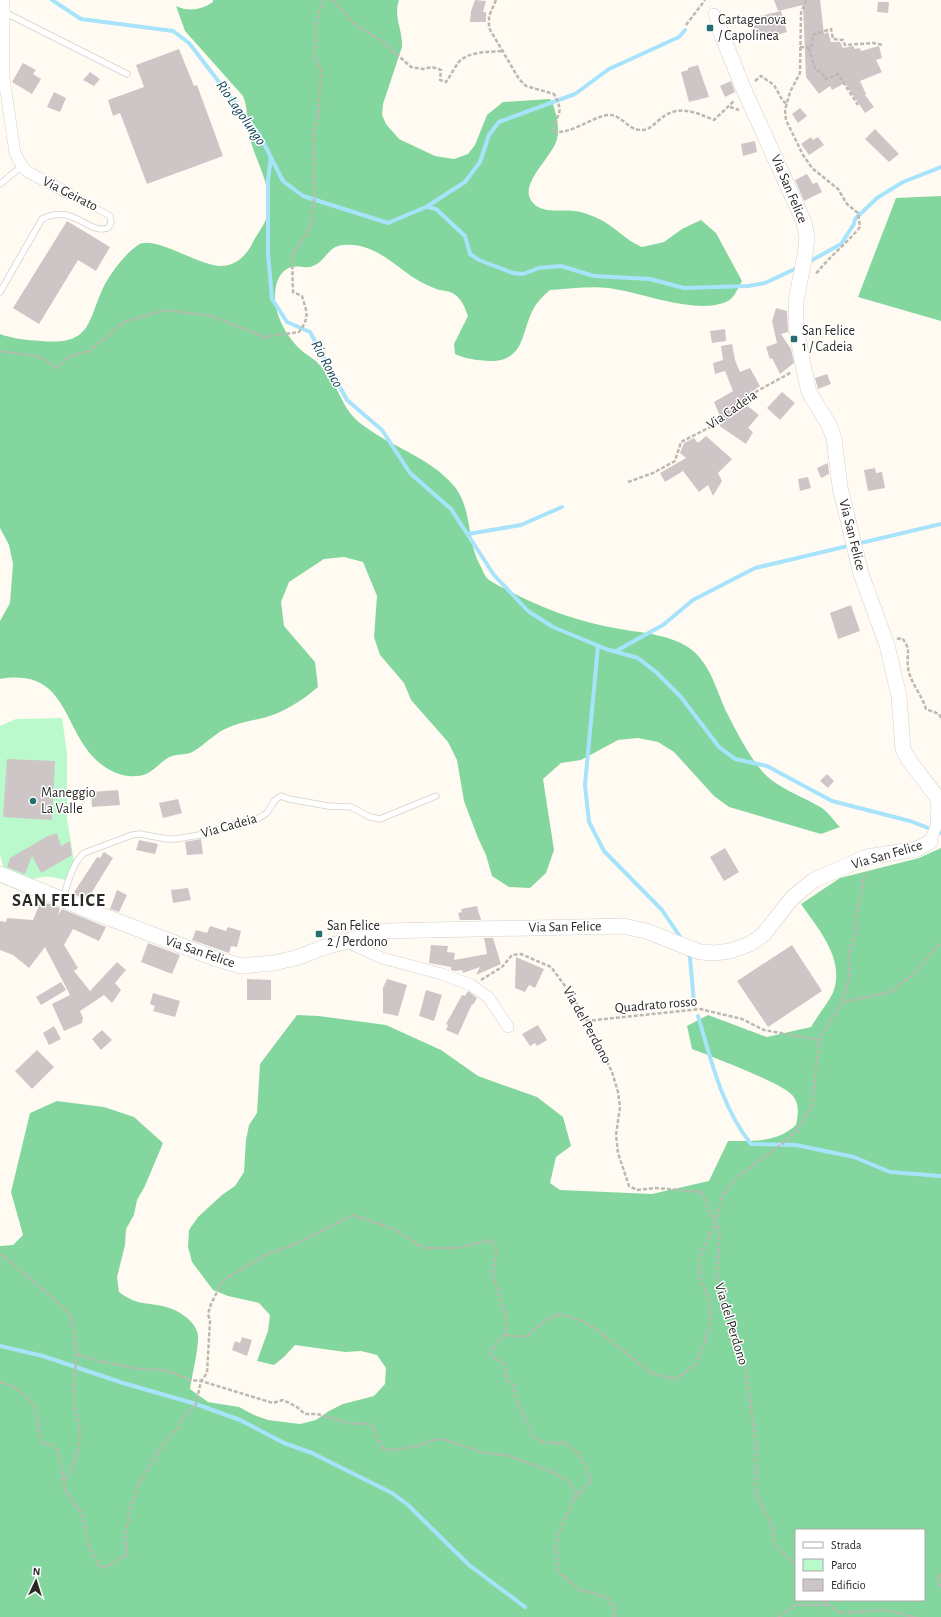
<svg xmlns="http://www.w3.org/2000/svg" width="941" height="1617" font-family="'Alegreya Sans',sans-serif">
<rect width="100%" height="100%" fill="#fffbf3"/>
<path fill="#b9f9cc" d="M62,718L67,753V819L74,861L68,881C54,877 44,874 30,881L4,870L0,854V726L16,719Z"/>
<path fill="#83d79e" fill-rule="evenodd" d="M213,0H399C393,17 403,30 402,47L383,104L382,115L386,124L399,139L435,156L454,159L468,154L475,145L487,115L503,102L550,99C554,104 555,112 557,118C558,126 559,135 556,142C550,159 517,186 533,203C543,214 560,209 574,211C581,211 590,215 597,218C614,225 626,241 642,247L664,242L682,229L701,220L716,233L742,281C738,288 734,299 726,302C695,315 641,292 608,288C589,286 569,289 550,290C544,295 539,300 535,306C520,331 527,362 488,361C476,360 466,359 455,354L454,344L468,316C465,308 462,299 454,294C448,290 440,291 434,288C400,276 382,242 343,245C328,246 326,261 313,266C307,269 300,265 292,267C283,269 278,277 276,286C271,308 284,334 300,349C305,354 311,357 317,362C322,367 326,373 330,379C342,395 343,409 360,423C390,447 429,456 454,486C473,509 466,541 481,567C483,571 485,577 489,580C496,585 506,589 513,593C549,611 580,622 620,629C643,633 673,635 692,650C711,666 716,689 726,711C735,729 749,756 762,771C775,787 804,797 822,808C829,813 834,821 840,827L821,834L729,807L714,796L674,752L658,742L638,738L618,740L581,760L561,763L543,779L554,850L546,873L530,888L509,887L492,876L486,855L478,838L464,801L457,760L448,742L411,700L404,683L380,655L374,637L377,596L363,562L344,557L324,559L289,582L281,602L284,626L315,662L318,687C303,700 283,713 263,718C250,721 237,723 225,729C214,734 199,750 190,753C184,755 178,754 172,756C160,760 153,776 136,776C127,777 117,774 110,770C60,743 75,666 0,679V621L10,603L13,564L9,545L0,528V334C14,339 27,340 41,341C94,346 87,319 105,284C113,270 125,254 138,245C153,234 199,266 221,266C238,266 248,253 254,240C259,231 266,223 268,213C273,185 254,160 249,134C247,121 248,108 243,96L185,31L176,6C189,12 201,10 213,2Z
M941,196V321L858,297L896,198Z
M941,848V1617H0V1246L13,1245L23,1235L11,1192L30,1113L57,1101L104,1107L134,1117L163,1143L145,1186L137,1200L134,1215L126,1229L125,1245L117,1277L119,1292C137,1305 142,1302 162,1306C175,1308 196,1320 198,1335C199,1348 192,1375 190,1389L208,1402L239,1407L254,1415L268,1420L300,1424L316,1420L329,1411L343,1404L374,1396L385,1384L386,1368L377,1355L361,1351L345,1352L295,1345L284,1357L274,1365L257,1361L268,1331L270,1315L259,1303L228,1296L213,1290L192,1262L188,1247L189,1230L198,1217L222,1195L235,1186L244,1172L246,1140L249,1125L257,1113L260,1064L297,1015L319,1016L386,1025L441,1050L478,1076L537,1097L563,1117L571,1146L556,1157L550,1183L560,1190L652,1194L709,1181L728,1141C752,1141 777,1143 796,1125C798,1115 800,1105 793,1096C785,1084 710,1056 692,1049L687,1026L708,1015L767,1037L811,1027C817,1016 830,1001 834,990C844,957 818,929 801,904L840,878L919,858ZM796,1530H924V1600H796Z"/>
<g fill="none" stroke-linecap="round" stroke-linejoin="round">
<path stroke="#a7e3fb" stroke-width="4" d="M52,0L81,19L173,31L189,43L259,134L283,181L303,196L388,223L426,207L465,182L480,162L489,135L499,122L575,94L609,69L679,37L685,30
M271,157L268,180V253L272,299L287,322L310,332L347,400L382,430L410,473L451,509L494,575L528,611L553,627L606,649L638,658L656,672L681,697L719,747L735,759L767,766L832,801L910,821L941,833
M427,207L436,209L465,236L470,254L479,260L513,273L523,274L539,268L561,266L594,276L650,279L684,288L748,286L765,283L799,267
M807,263L841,244L854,224L855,219L877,198L903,182L941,167
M468,534L521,525L562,507
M598,646L585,785L589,822L604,851L662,910L683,941
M616,651L663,625L693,600L755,568L941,524
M688,952L690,958L694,1003
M698,1016C711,1060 722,1108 751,1144L796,1145L854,1157L890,1172L941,1176
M0,1346L43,1356L123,1383L196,1404L240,1420L284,1443L312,1453L392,1493L408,1505L469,1565L525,1607"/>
</g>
<path fill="#cec5c7" d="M475,0L486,1L483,12H486V22H470L471,11Z
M774,0H820L824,34L828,32L831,42H840L843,48L853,46L855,49L860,48L861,51L879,46L882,58L876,60L882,72L860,81L866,94L865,95L874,107L865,113L845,83L832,90L830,86L819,94L806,77L803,5L778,11Z
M878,2H889L888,13L877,12Z
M781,11L787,32L757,41L752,18Z
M179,49L194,86L197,85L223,156L147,184L120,113L113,116L108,100L144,87L136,65Z
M23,63L36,70L33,74L41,79L32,94L12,82Z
M698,65L709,97L689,102L681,72L688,70V68Z
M90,72L100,79L94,86L83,80Z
M731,81L735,92L725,97L720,86Z
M54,92L66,98L60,112L47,107Z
M800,108L807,116L798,123L792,114Z
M875,129L899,154L889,162L865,139Z
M811,137L813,140L818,137L824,145L809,155L801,144Z
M755,141L757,152L743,156L741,144Z
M807,174L813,184L817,182L822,192L804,201L795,180Z
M67,221L110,247L96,271L78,260L39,324L13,308Z
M776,308L787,311L788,332L781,334L791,349L794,363L780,374L772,358L770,359L766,347L777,343L772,321Z
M725,329L726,341L712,343L710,331Z
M732,344L735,360L740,372L750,368L760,386L740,400L759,415L748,428L753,432L746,444L718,425L722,421L714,402L733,391L725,371L715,374L713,363L723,360L721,346Z
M827,374L831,384L818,389L815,378Z
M782,392L795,403L780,420L767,408Z
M706,436L732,459L718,473L722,481L713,496L708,485L699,492L683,471L665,482L660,473L686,458L680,453L684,443L694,438L698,443Z
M828,463L829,474L821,478L817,468Z
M875,468L876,473L882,472L885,488L868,491L864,470Z
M808,477L811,488L800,491L798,479Z
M851,605L860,631L838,639L830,613Z
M7,759L55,761L52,820L3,817Z
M827,774L834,781L828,788L820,781Z
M118,790L120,805L92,807L91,792Z
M178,799L182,813L163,818L159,803Z
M57,833L61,846L70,841L72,855L41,873L32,856L25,874L7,867L10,858L48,836Z
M201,839L203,854L187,855L185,842Z
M139,840L158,844L155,854L136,850Z
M725,848L739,872L724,881L710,857Z
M104,852L113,858L92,892L90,901L73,894L97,857L100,858Z
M188,888L191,900L173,903L171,890Z
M117,890L127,895L119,912L110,909Z
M40,903L50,904L60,908L58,915L62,909L106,927L99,941L73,929L64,945L78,968L74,971L90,991L117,962L126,970L115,983L121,990L112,1003L104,995L80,1011L83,1018L82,1023L64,1031L52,1004L70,995L45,947L29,968L13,955L0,950V921L6,922L7,918L33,920Z
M477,906L481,920H460L458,913L462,912L461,909Z
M210,926L226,931L228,927L241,931L237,947L231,946L229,953L192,940L196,930L207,933Z
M484,938H493L501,964L476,975L480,967L463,973L462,970L455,971L451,970V967L429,963L431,945L448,946L447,952L455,953L454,960L487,954Z
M148,943L180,955L172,974L141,962Z
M792,945L822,991L768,1027L737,981Z
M516,957L544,969L535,988L529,985L525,992L515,988Z
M247,979L271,980V1000H247Z
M387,979L407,985L398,1016L383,1013V988Z
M61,982L66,990L41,1005L36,997Z
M426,990L442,995L434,1021L419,1016Z
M468,991L477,998L473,1005L472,1004L458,1035L446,1030L448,1025L446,1024L462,995L465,996Z
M153,993L180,1001L175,1017L153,1011L155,1006L150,1004Z
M538,1025L547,1040L537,1046L535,1043L530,1046L522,1034Z
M54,1026L61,1039L49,1045L43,1033Z
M102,1030L112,1040L101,1050L92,1039Z
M37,1050L54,1067L32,1089L15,1071Z
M242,1337L252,1340L247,1356L232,1350L235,1341L240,1343Z"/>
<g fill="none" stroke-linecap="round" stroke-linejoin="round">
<defs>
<path id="lane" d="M4,12L127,74
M0,184L22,166
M0,292L42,219C74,203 88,235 108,228L111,223L110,216L68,193
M63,898C68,883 72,864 84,853L132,835L140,834L167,839H176L205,834L241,822L254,821L267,813L275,800L281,796L289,799L328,806L351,807L370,817L380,819L436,796"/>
<path id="street" d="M4,0V78L15,153L22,166L28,172L68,193
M714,14L719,28
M930,842L938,821
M345,941L382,958L442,974L471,985L488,997L508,1027"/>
<path id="secondary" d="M719,28L744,90L804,222L807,238L805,255L796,301V325L803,365L809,392L829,425L834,438L840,487L861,574L887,645L899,696L903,749L908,759L937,797L939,807L938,821
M0,874L88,910L214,958L241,966L274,963L299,957L322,948L383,931L623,926L646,931L700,952L715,953L730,951L750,944L764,934L792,898L814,880L867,857L917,849L930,842"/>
</defs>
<use href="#lane" stroke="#d5d1ca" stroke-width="7"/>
<use href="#street" stroke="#d5d1ca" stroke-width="12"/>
<use href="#secondary" stroke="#d5d1ca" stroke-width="16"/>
<path stroke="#bcb9b2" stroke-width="2.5" stroke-dasharray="4 2" stroke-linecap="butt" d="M332,0L357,26L382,41L411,67L423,69L432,67L441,70L440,80L446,82C450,76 454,69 458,63C467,51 490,52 504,51
M496,0L489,16V28L519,79L526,86L554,94C566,116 555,113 553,132C572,134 588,119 607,115C621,113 628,131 642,130C649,130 653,125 658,121C676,104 693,111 714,120L734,101
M806,0L801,13L800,73L790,92L785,110L786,120L803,155L812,168L838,189L847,204L858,213L860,227C846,244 829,257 815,275
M686,25L705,0
M800,47L811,48L813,35L831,29L833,39L843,40L845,45L873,43L883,45
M809,48L815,69L822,73L825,79L838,74L858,105
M755,81L761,76L774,85L783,101L787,104
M730,107L739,110
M0,351L41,357L57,368L69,357L89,351L124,322L165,310L212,316L264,337L299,332C310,317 307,313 302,296L293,292L292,256L310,227L314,205L313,132L318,118L321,70L315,57L316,21L323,0
M628,482L653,473L675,461L681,442L718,423L739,401L792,372
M897,639L902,638C912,650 906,654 908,668C910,682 922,695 926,709L939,714L941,718
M481,980L502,967L512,955L521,954L551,967L571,994L592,1030L612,1072L618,1092L620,1107L616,1135L618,1153L629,1186L637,1190L655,1188L702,1192L715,1223L720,1229L717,1281L723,1289L727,1308L740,1344L747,1379L756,1444V1494L772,1525L774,1544L796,1565
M843,1002L890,992L914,974L941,942
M586,1021L700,1009L742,1019L764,1030L819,1040
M0,1254L49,1294L71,1316L77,1354L73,1390L75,1408L79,1423L80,1441L76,1459L64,1483
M504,1335L526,1337L546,1320L560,1314L580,1320L596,1329L651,1373L676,1379L696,1364L704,1345L710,1323V1302L700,1277L699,1259L715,1223L723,1195L738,1176L782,1144L798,1129L812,1106L819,1040L842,1002L849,980V951L856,933V917L865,872
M77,1354L99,1361L140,1369L164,1370L191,1380L201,1381L273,1403L283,1400L297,1407L305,1414H317L349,1423L367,1424L372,1426L383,1449L395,1450L417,1446L436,1439L446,1440L485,1453L510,1456L553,1472L568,1481L578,1496
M0,1382L14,1387L28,1398L34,1405L42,1443L51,1444L58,1451L65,1489L81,1512L88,1544L99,1566L104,1567L114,1563L127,1554L125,1534L129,1519L128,1515L139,1483L167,1438L179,1428L181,1420L196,1404L201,1381L207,1373L210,1321L208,1314L211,1304L223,1280L268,1254L300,1242L353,1215L394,1229L423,1248H457L491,1240L497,1251L492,1272L506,1317V1326L504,1335L491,1350L490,1355L504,1363L507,1380L513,1385L518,1404L529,1426L532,1436L544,1443L557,1442L560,1445L563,1442C579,1449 586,1467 591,1482L581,1490L573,1501L558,1534L556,1544L558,1572L580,1590L607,1597L615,1610L614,1617
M941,1575L937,1577L941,1587
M822,1600L840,1613L884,1610L916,1617
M778,1617L795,1605H828"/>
<use href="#lane" stroke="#fff" stroke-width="5.5"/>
<use href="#street" stroke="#fff" stroke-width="11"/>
<use href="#secondary" stroke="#fff" stroke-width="15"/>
</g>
<g fill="#247071" stroke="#fff" stroke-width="1.5">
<rect x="706" y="24" width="8" height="8" rx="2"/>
<rect x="790" y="335" width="8" height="8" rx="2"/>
<circle cx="33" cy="801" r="4"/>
<rect x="315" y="930" width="8" height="8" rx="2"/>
</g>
<g text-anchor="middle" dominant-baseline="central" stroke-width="3" stroke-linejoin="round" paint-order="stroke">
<g font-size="14" fill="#292825" stroke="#fff" text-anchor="start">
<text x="718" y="20">Cartagenova<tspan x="718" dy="16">/ Capolinea</tspan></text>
<text x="802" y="331">San Felice<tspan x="802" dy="16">1 / Cadeia</tspan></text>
<text x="41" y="793">Maneggio<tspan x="41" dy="16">La Valle</tspan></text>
<text x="327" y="926">San Felice<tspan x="327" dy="16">2 / Perdono</tspan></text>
</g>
<g font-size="14" fill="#292825" stroke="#fff">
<text transform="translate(789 189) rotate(67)">Via San Felice</text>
<text transform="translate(70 194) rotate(27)">Via Geirato</text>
<text transform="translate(732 410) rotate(-35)">Via Cadeia</text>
<text transform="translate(852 535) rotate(76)">Via San Felice</text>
<text transform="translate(229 826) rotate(-16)">Via Cadeia</text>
<text transform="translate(887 855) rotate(-16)">Via San Felice</text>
<text transform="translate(565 927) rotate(-1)">Via San Felice</text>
<text transform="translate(200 952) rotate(19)">Via San Felice</text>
<text transform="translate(656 1005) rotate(-5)">Quadrato rosso</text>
<text transform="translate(587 1025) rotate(61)">Via del Perdono</text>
<text transform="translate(731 1324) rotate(73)">Via del Perdono</text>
</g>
<g font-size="15" font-style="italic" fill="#184859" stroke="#fff">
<text transform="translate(241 113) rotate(55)">Rio Lagolungo</text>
<text transform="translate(327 364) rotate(62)">Rio Ronco</text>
</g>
<g font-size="18" font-weight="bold" letter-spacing="1" fill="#292825" stroke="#fff">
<text x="59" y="901">SAN FELICE</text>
</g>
</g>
<rect x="795" y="1529" width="130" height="72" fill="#ffffff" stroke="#a9a9a8"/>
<rect x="803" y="1542" width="20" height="6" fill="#ffffff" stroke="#a9a9a8"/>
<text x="831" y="1549" font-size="12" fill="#292825">Strada</text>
<rect x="803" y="1559" width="20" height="12" fill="#b9f9cc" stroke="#a9a9a8"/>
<text x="831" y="1569" font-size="12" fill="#292825">Parco</text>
<rect x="803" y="1579" width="20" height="12" fill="#cec5c7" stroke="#a9a9a8"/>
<text x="831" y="1589" font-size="12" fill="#292825">Edificio</text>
<g transform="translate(36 1581) rotate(4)" stroke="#ffffff" stroke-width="3" paint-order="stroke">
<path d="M0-3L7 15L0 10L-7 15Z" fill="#292825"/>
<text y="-6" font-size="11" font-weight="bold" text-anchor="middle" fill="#292825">N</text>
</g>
</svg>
